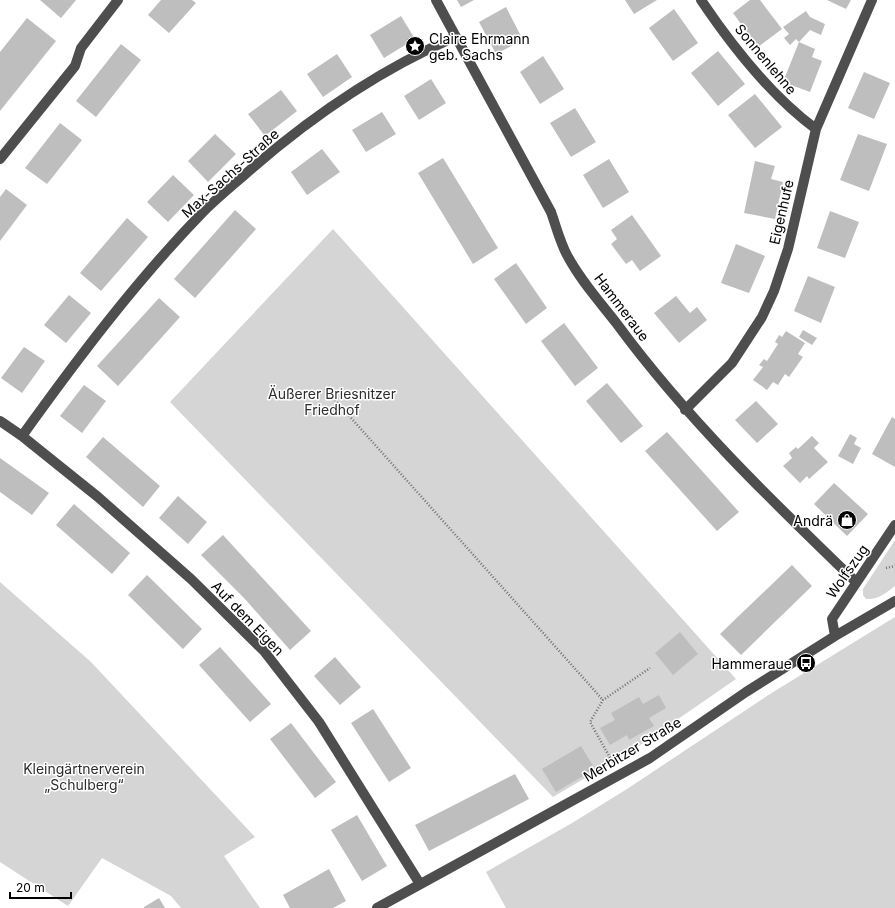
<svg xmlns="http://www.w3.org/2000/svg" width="895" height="908" font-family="Inter,sans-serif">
<rect width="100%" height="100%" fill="#fff"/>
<path fill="#d5d5d5" d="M333,229L736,679L636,748L553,797L170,402Z
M895,540V586C886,593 878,600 866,599L863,595V589Z
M0,582L91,662L255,837L224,856L260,908H181L171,896L102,858L68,906L0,862Z
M895,617V908H506L486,872L572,823L627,789L770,694Z"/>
<path fill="#bebebe" d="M40,0H76L61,18Z
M161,0H192L196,3L169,33L148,15Z
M457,0H474L461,7Z
M625,0H657L634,14Z
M750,0H760L782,29L758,47L733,13Z
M827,0H851L846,9Z
M506,7L523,40L496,54L479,22Z
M674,9L698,43L673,61L649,28Z
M806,11L810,17L825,24L821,35L810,30L799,42L796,39L790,45L784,38L789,34L783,27Z
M401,16L415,39L384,58L370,35Z
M27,18L56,41L0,111V52Z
M799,42L815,49L812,57L822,61L810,92L783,82Z
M121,44L141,60L96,117L76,101Z
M718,51L745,84L718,106L691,73Z
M337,54L352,77L323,97L307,74Z
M543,56L564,89L540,104L520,72Z
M864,72L890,83L874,119L848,108Z
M431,79L446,103L419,120L404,96Z
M281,90L297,111L265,136L248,114Z
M755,94L782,127L755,148L728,115Z
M575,108L596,142L571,157L550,123Z
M382,112L396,134L366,152L352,130Z
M60,123L82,140L47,184L25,168Z
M215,134L236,154L208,182L188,161Z
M858,134L887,144L869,191L840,180Z
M322,149L340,172L307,195L291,172Z
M443,158L498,248L473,264L418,173Z
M609,159L629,192L603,208L583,175Z
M755,161L775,166L771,179L783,182L775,219L744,213Z
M173,175L194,195L168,222L147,202Z
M6,189L27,205L0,241V197Z
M235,210L256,229L195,298L174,279Z
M830,211L859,222L845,258L817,248Z
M632,215L661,256L640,271L632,260L626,264L611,244L617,239L611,230Z
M127,218L148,237L101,291L80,273Z
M736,244L765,256L749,293L721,283Z
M516,263L547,308L526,324L494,279Z
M808,276L835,287L821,323L794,311Z
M69,295L91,313L66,343L44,325Z
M676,296L690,313L697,307L707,320L679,343L654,313Z
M159,298L180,317L118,386L97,366Z
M564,323L598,368L575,386L541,341Z
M803,330L817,338L812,345L799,337Z
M786,331L805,343L798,354L803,357L789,377L785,374L778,385L773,382L767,390L753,380L763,367L759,365L764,359L767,361L778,344L775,342L779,335L782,337Z
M24,347L45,361L22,393L1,378Z
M607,383L643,426L621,443L586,401Z
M84,385L106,401L82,433L60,416Z
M756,401L778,424L757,443L735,420Z
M892,417L895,419V467L872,454Z
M667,432L739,512L717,531L645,451Z
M850,434L857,438L854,444L861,448L853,464L838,456Z
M812,436L819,443L814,448L828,462L809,479L807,476L800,483L783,466L792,458L789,453L796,447L798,449Z
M103,437L160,486L143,507L86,457Z
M0,458L49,493L32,515L0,492Z
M834,483L868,514L847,536L814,504Z
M178,496L207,522L188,544L159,518Z
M74,504L130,553L112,574L56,525Z
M223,535L311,631L290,650L244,598L201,555Z
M792,565L812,586L741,655L720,634Z
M147,575L202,629L183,649L128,595Z
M680,632L698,654L673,675L655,653Z
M220,647L271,704L250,722L199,665Z
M335,657L361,687L340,705L314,676Z
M659,695L666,708L649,718L654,726L629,740L627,735L610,745L600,728L615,720L611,713L639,697L643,704Z
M373,709L411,768L389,782L351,723Z
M291,723L336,782L315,798L270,739Z
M581,746L595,769L556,792L542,769Z
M515,774L529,799L429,851L415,825Z
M357,815L387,866L362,881L331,830Z
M329,869L346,901L333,908H290L283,895Z
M159,898L165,908H144V907Z"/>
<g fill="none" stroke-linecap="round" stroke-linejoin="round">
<path stroke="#707070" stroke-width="2.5" stroke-dasharray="1 2" stroke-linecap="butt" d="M335,400L603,700
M886,568L895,566
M613,763L590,722L603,700L650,668"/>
<path stroke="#4e4e4e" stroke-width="10" d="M436,0L551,212C556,226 560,242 567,255C580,280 600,302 617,324C687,419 771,500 856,582
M701,0C732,46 771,96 816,129
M0,159L75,66L81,48L118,0
M685,410L732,363L762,317L774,291L788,249L816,129L872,0
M0,421L22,436L98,497L191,579L264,651L319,722L420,884
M22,436C78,358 136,281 203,212C215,200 228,189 241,178C305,121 377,71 455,37
M835,636L832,619L895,525
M377,908L650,758L746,692L835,636L895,601"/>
</g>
<defs>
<symbol id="sight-disc" viewBox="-11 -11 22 22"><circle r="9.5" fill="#000" stroke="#fff"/><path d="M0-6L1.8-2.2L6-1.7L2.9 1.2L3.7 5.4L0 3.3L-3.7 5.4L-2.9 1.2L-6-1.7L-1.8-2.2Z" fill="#fff"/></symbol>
<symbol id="shop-disc" viewBox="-11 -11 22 22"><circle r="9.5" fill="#000" stroke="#fff"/><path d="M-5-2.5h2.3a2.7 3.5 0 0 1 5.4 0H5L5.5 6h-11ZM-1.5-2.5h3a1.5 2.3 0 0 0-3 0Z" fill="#fff"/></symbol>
<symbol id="bus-disc" viewBox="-11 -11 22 22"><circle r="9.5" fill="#000" stroke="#fff"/><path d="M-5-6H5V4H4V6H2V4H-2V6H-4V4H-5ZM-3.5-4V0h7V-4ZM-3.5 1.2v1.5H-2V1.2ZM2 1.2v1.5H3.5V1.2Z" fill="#fff"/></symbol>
</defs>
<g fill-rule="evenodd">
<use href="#sight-disc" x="404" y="35" width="22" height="22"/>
<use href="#shop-disc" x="836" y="509" width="22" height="22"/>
<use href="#bus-disc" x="795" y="652" width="22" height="22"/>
</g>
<g text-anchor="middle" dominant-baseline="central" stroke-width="3" stroke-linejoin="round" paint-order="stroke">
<g font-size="14" fill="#000" stroke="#fff" text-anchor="end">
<text x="429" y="38" text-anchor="start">Claire Ehrmann<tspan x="429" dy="16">geb. Sachs</tspan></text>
<text x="833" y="520">Andrä</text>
<text x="792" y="663">Hammeraue</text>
</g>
<g font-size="14" fill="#000" stroke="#fff">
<text transform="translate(766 59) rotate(50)">Sonnenlehne</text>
<text transform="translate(230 173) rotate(-42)">Max-Sachs-Straße</text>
<text transform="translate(781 212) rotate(-77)">Eigenhufe</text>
<text transform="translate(622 307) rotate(53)">Hammeraue</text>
<text transform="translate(847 571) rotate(-55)">Wolfszug</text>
<text transform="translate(248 618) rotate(46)">Auf dem Eigen</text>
<text transform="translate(632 749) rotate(-31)">Merbitzer Straße</text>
</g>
<g font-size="14" fill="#2c2c2c" stroke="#fff">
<text x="332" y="393">Äußerer Briesnitzer<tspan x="332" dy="16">Friedhof</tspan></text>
<text x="84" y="768">Kleingärtnerverein<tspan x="84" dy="16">„Schulberg“</tspan></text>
</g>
</g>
<path d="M10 892v6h61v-6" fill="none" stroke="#000000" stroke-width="2"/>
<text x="16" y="892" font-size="12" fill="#000000" stroke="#ffffff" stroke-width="3" paint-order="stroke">20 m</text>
</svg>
